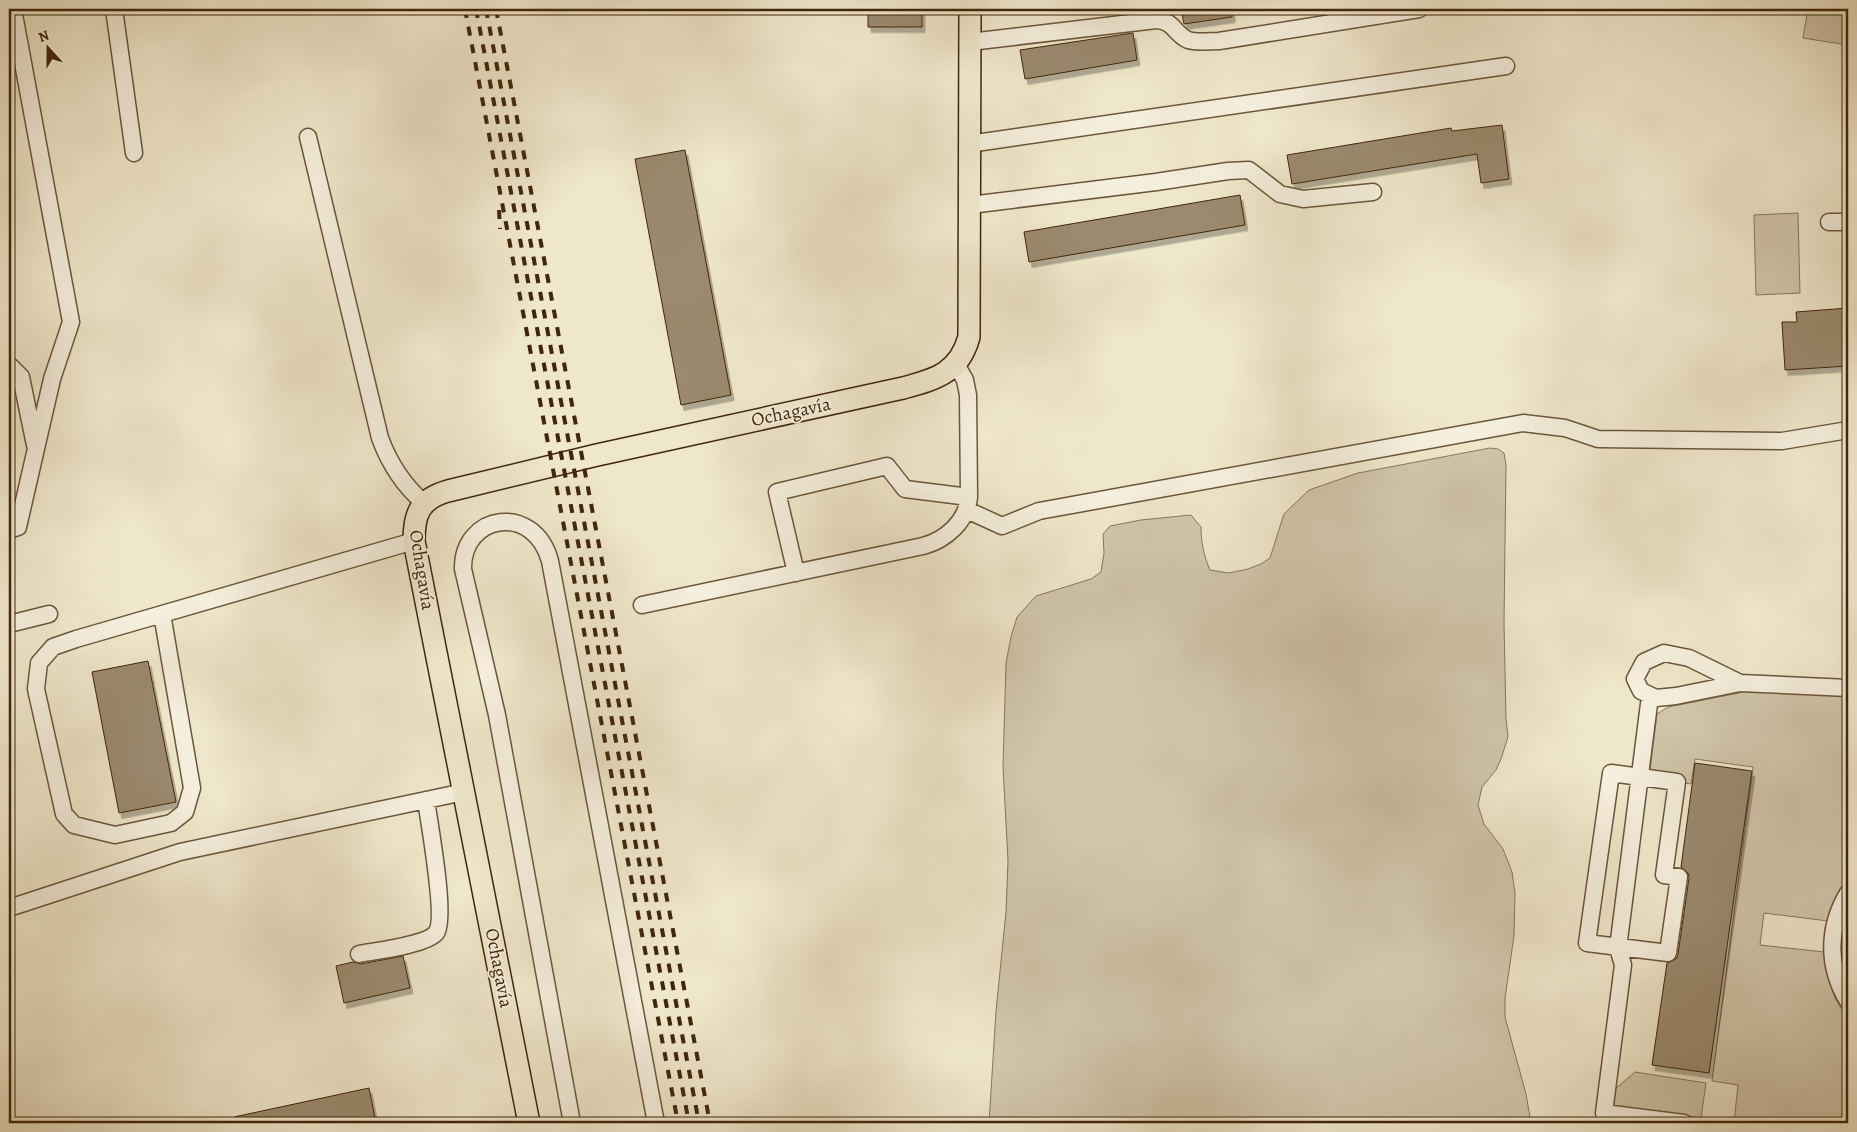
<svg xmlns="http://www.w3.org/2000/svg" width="1857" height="1132" font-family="Alegreya,serif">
<defs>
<filter id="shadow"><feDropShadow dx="3" dy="5.5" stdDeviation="0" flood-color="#0004"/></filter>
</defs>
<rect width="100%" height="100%" fill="#efe7ca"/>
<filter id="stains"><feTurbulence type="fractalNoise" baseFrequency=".004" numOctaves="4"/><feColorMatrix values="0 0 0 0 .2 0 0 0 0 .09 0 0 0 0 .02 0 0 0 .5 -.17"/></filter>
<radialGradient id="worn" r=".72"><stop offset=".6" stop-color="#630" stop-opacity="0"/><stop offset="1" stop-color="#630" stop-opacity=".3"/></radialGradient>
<path fill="#d1c6aa" stroke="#89765a" d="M1808,9H1848V45L1803,38Z
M1798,213L1800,293L1756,295L1754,215Z
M1490,448L1498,449L1504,453L1506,465L1504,623L1506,718L1508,737L1501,759L1496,770L1482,787L1478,805L1484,824L1503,849L1512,872L1515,893L1514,936L1505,998V1017L1526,1094L1531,1123H989L996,1011L1006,912L1008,861L1003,767L1006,663L1011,637L1017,617L1036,596L1091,579L1101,572L1104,553L1103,534L1110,526L1141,520L1191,515L1201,527C1201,543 1204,556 1210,570L1229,573L1248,569L1261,564L1270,558L1284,514L1309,490L1358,473Z
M1754,690L1848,693V883L1840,894L1828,921L1764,913L1760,945L1824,952L1828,975L1835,998L1848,1020V1063L1841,1123L1734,1122L1738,1085L1712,1081L1753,767L1695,759L1691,784L1649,778L1657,714L1668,707Z
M1848,914V991C1839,965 1834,939 1848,914Z
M1635,1072L1706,1083L1701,1118L1610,1105L1615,1089Z"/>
<path fill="#9b8a6e" stroke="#41260b" filter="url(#shadow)" d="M868,9H922V27H868Z
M1181,9H1232V17L1184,24Z
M1133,33L1137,60L1025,79L1020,50Z
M1502,125L1509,179L1481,183L1477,154L1292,184L1287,155L1451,128L1452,131Z
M685,150L731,395L681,405L635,159Z
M1240,195L1245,225L1029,262L1024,232Z
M1848,308V366L1785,370L1782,322H1797L1796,312Z
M148,661L176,802L119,813L92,672Z
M1695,763L1752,771L1709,1073L1652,1065L1667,963L1676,959L1678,954L1689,878L1688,873L1681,867Z
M403,956L410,988L344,1003L336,966L353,962L361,964Z
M369,1088L376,1123H235L234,1117Z"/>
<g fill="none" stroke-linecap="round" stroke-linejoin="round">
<defs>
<path id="minor" d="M114,9L134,153
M970,42L1156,20C1175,21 1173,33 1188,40C1197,43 1210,41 1219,41L1419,9
M308,137L380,438C390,465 403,485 424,503
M969,144L1506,66
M970,205L1156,182L1228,171L1249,170L1280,194L1303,199L1373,192
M1829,222H1848
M9,365L21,377L35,445
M967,510L1002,526L1039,511L1523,423L1565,428L1598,439L1782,441L1848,430
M9,530L18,527L52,379L71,322L13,9
M796,573L777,492L887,466L905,489L969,497
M642,605L923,546C946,540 967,521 969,497L968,395L965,380L956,364
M162,614L192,788L185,812L171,823L115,835L74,825L64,814L36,689L39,663L53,647L76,639L414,541
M9,624L49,614
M1740,683L1689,658L1664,653L1644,662L1635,679L1641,691L1656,698L1676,696L1740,683L1848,688
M1650,696L1618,948L1623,965L1604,1113L1684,1123
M1611,773L1677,782L1664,875L1679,877L1668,953L1587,943Z
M1848,893C1827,928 1827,967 1848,1001
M9,908L180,852L464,792
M359,954C375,951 426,945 436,933C447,919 429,822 426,800
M572,1123L497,715L463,569C462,514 534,502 550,561L656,1123"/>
<path id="major" d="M529,1123L414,541C414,513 420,499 448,491L597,455L903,388C936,379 959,373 969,337L970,9"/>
</defs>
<use href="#minor" stroke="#6c563b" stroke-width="19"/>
<use href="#major" stroke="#41260b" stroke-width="24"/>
<use href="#minor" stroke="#f5efdd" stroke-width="16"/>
<use href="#major" stroke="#efe7ca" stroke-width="21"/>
<path stroke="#41260b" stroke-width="4" stroke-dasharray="9 9" stroke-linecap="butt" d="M465,9L678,1123
M476,9L689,1123
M486,9L699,1123
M496,9L710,1123
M499,210L500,229"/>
</g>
<g text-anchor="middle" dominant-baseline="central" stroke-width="4" stroke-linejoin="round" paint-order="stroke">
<g font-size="19" fill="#41260b" stroke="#f5efdd">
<text transform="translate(791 412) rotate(-12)">Ochagavía</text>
<text transform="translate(422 570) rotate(81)">Ochagavía</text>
<text transform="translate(499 968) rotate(79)">Ochagavía</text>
</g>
</g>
<rect width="1857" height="1132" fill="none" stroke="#efe7ca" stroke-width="30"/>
<rect x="10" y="10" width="1837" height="1112" fill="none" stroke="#41260b" stroke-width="2.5"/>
<rect x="15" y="15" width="1827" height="1102" fill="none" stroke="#41260b"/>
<g transform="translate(48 48) rotate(339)" stroke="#f5efdd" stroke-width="4" paint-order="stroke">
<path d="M0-4L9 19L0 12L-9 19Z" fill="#41260b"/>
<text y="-8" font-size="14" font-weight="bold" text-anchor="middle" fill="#41260b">N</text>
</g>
<rect width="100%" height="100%" filter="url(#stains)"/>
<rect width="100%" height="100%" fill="url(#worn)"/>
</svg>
